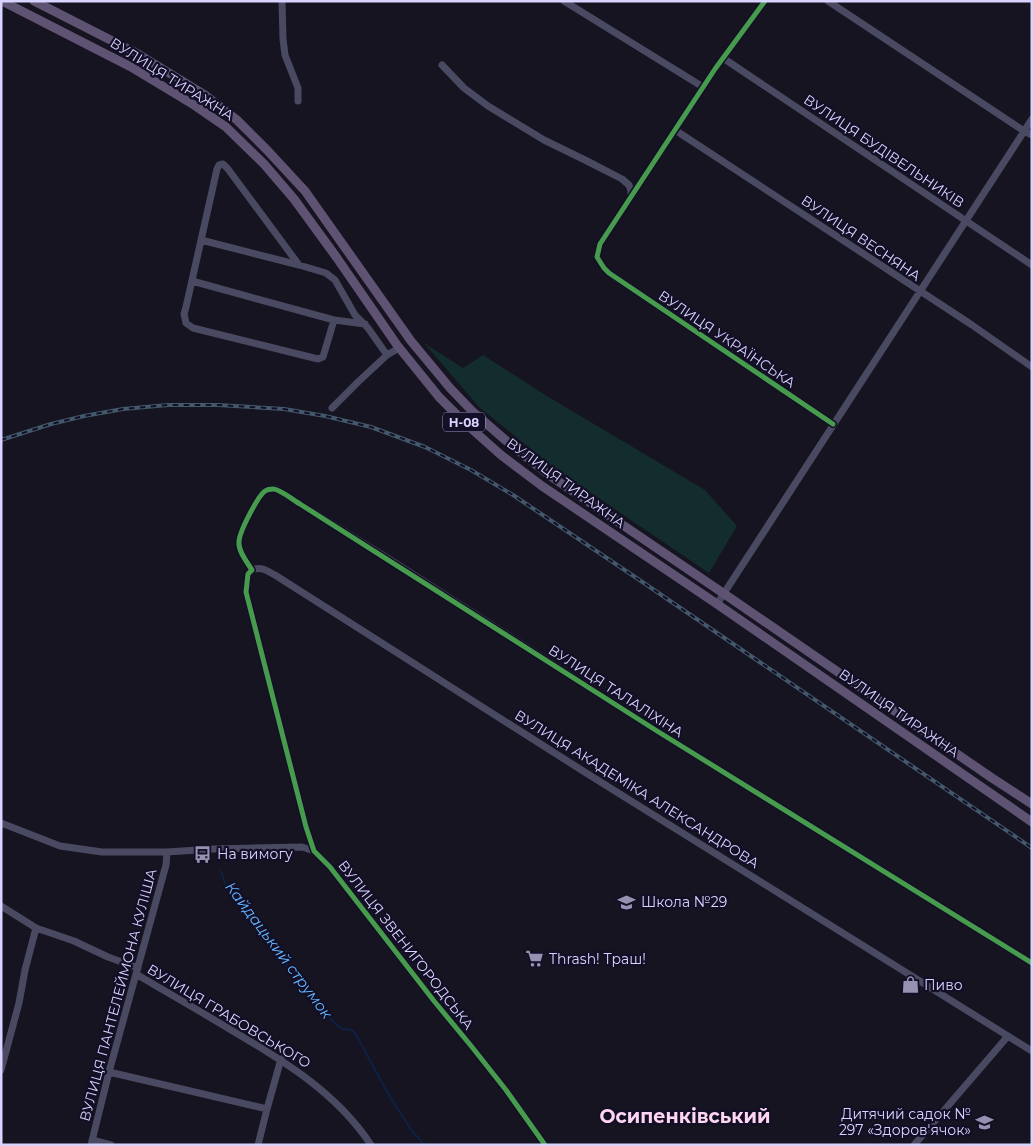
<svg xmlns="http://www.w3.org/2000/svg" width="1033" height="1146" font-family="Montserrat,sans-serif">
<rect width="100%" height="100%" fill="#161421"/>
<path fill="#132c2d" d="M424,343L463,368L483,355L547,396L705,490L737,526L709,573L554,468L479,407Z"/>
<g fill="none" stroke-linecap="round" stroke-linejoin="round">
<path stroke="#0d2144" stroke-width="2" d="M221,871L226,886L241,902L289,968L333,1021C339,1028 342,1030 350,1029L355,1033L390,1097L412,1131L425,1145"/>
<path stroke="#4a4962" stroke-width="7" d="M282,1L283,39L285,55L298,88V101
M564,1L703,87
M765,1L715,69L600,244L597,257L604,268L609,273L833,424
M828,1L1024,131L1032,135
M723,58L1032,265
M442,65L464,88L488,106L544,140L587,161L622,179L629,185L631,191V196
M675,130L972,325L1032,367
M201,240L299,265L326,273L335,280L355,315L368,328L387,355
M299,265L228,169L223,164L219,165L217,169L186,307L184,314L186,323L193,328L318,359L323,357L334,320
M192,281L334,320L365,324
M332,408L358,382L387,355L399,348
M252,570C247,562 238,551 239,541C239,533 258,497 264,491C267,489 272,489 276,489L392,561L657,731L1032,963
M252,570C261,566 267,571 275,575L583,771L1032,1051
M252,570L248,574L246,592L306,827L314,851L330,867L434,1001L472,1047L506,1090L545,1145
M717,604L1032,119
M1,823L60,846L102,852H167L213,849L302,847L314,851
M1,906L36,928L74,941L108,957L138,968
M136,974C168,993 200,1011 231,1030C284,1061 337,1093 371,1145
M1,1070L19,1003L25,970L36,928
M109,1072L267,1109
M92,1140L111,1145
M91,1145L109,1072L166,865L167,852
M258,1145L267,1109L281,1059
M914,1145L941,1114L1008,1036"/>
<path stroke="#5e5373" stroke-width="9" d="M2,1L131,67L194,105L226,127L264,164L294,199L337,258L397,345L439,397L465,423L501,455L542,486L717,604L1032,822
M34,1L138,54L205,95L237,120L267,150L305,191L411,341L450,388L473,412L510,444L549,475L723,593L992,778L1032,804"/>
<defs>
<path id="rail" d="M1,440L51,424L84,416L123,409L168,405H218L284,409L325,416L371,427L425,447L471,470L513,495L638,579L1032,848"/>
</defs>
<use href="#rail" stroke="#43596b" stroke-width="4"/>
<use href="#rail" stroke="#130f26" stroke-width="2" stroke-dasharray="5.5" stroke-linecap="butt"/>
<defs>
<path id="cycleway" d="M765,1L715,69L600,244L597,257L604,268L609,273L833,424
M545,1145L506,1090L472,1047L434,1001L330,867L314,851L306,827L246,592L248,574L252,570C247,562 238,551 239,542C239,532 258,496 265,491C268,489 270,489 273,489C280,489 293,500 300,504L657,731L1032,963"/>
</defs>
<use href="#cycleway" stroke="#130f26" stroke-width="8"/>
<use href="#cycleway" stroke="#469c4c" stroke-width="5"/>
</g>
<defs>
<symbol id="bus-bare" viewBox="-9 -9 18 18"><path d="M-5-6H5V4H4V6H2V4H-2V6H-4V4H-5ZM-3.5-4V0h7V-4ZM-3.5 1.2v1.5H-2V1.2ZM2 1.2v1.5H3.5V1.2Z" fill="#9591b1" stroke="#130f26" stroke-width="2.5" paint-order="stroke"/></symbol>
<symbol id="school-bare" viewBox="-9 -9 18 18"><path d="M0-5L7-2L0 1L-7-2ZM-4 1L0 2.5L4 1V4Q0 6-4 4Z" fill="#9591b1" stroke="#130f26" stroke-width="2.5" paint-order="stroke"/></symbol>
<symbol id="supermarket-bare" viewBox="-9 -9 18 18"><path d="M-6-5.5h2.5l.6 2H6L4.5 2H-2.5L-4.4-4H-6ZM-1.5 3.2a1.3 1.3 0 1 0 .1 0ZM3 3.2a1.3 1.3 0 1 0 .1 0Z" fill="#9591b1" stroke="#130f26" stroke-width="2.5" paint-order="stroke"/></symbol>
<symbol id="shop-bare" viewBox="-9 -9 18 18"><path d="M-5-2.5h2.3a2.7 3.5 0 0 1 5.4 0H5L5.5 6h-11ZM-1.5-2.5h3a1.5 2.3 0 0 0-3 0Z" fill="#9591b1" stroke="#130f26" stroke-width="2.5" paint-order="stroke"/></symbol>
</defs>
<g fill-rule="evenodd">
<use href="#bus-bare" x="190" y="842" width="25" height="25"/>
<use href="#school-bare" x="614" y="890" width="25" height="25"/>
<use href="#supermarket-bare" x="522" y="946" width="25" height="25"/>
<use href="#shop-bare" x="898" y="972" width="25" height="25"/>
<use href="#school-bare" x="972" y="1110" width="25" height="25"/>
</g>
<g text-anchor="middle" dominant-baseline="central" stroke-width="4.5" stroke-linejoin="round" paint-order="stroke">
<rect fill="#130f26" stroke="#9e99be" stroke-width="1" x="443" y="412.5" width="42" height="19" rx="4"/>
<g font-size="12" font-weight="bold" fill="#d9d4ff">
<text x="464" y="422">Н-08</text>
</g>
<g font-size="14" fill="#d9d4ff" stroke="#130f26">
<text transform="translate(172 79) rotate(32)">ВУЛИЦЯ ТИРАЖНА</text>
<text transform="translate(884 151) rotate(34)">ВУЛИЦЯ БУДІВЕЛЬНИКІВ</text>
<text transform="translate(861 238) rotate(34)">ВУЛИЦЯ ВЕСНЯНА</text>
<text transform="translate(727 339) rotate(34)">ВУЛИЦЯ УКРАЇНСЬКА</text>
<text transform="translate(566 483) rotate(36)">ВУЛИЦЯ ТИРАЖНА</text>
<text transform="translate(616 691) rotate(33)">ВУЛИЦЯ ТАЛАЛІХІНА</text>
<text transform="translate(899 713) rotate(35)">ВУЛИЦЯ ТИРАЖНА</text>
<text transform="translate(637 789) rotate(32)">ВУЛИЦЯ АКАДЕМІКА АЛЕКСАНДРОВА</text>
<text transform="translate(406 945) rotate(52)">ВУЛИЦЯ ЗВЕНИГОРОДСЬКА</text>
<text transform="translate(118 995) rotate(-75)">ВУЛИЦЯ ПАНТЕЛЕЙМОНА КУЛІША</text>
<text transform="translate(229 1016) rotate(31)">ВУЛИЦЯ ГРАБОВСЬКОГО</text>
</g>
<g font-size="14" fill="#d9d4ff" stroke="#130f26" text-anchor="start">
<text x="217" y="854">На вимогу</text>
<text x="641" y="902">Школа №29</text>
<text x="549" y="959">Thrash! Траш!</text>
<text x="924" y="985">Пиво</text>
<text x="971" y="1114" text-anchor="end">Дитячий садок №<tspan x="971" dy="16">297 «Здоров'ячок»</tspan></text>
</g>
<g font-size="15" font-style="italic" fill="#62b6ff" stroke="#130f26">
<text transform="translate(279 950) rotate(53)">Кайдацький струмок</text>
</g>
<g font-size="19" font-weight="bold" fill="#ffd6f0" stroke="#130f26">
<text x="685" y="1116">Осипенківський</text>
</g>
</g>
<rect width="1033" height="1146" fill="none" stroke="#d9d4ff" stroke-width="5"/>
</svg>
